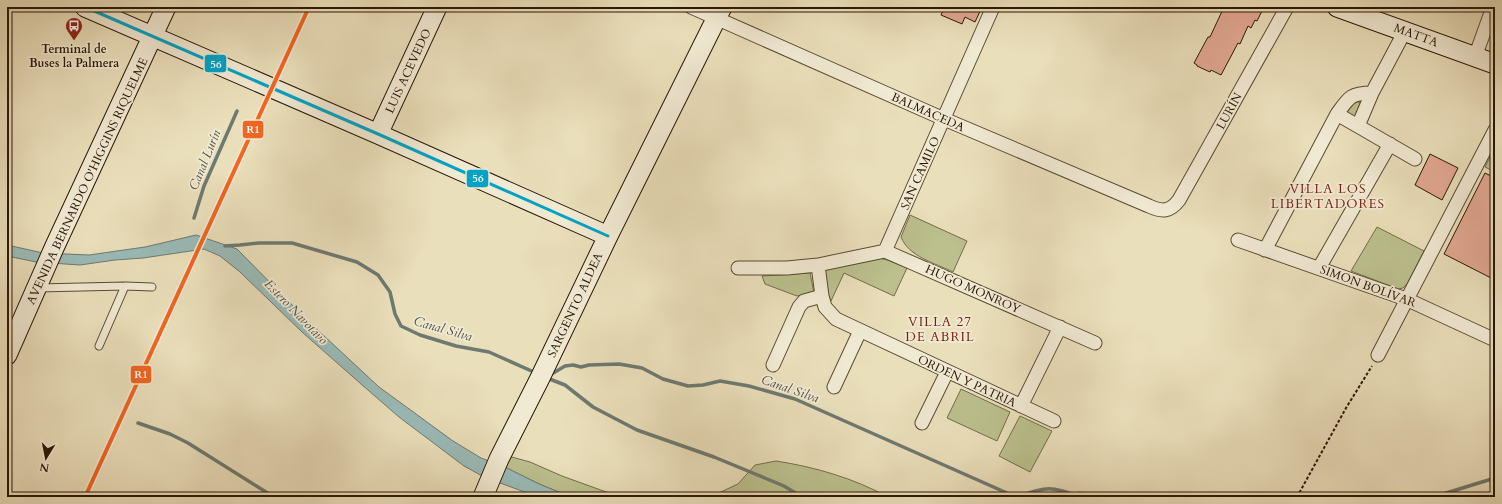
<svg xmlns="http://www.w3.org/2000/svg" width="1502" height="504" font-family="Cardo,serif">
<rect width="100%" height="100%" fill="#eadfbb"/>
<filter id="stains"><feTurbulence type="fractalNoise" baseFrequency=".005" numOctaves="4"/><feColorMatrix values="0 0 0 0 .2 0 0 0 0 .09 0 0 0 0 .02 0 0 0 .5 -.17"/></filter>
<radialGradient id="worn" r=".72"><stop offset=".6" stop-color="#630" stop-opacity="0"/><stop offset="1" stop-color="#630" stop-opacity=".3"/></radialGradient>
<path fill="#bbc08d" stroke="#736c49" d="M1355,100L1360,103L1355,117L1345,112Z
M1495,147V172L1485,167Z
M910,215L967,241L953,272C935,263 909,257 901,237Z
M1377,227L1424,251L1407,284L1403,288L1398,289L1351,271Z
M879,258L887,260L907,268L894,296L844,273L831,301L828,295L825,270Z
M810,273L814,293L797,296L765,284L762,276Z
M961,389L1010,412L997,441L947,418Z
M1020,416L1052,431L1030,472L999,456Z
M508,456L530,462L562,476L620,497H571L539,484L501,466Z
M776,461C815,467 853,478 888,497H710L738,484L755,465Z
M1079,492L1123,496L1125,497H1071Z"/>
<path fill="#9abbb8" stroke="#6e7970" d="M196,235L237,249L308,321L379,387L453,441L481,458L507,468L539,484L571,497H538L484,477L464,466L399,417L361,384L302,332L240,272L220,256L204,249L143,258L115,260L80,265L36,262L7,256V245L43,253L89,255L145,247Z"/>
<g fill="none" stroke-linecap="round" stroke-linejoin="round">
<path stroke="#6e7970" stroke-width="3.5" d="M194,218L204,186L237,111
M225,246L240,245L259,243H292L357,262L378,275L390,292L395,314L401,326L420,335L456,346L489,352L536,373
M550,375L565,366L573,365L581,367L589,365L619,364L642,368L663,379L688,386L703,385L720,381L749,386L795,399L1016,497
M547,378L565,385L593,407L637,430L714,457L784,486L802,497
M138,423L170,434L188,443L274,497
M1017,497C1047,486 1051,486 1081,497
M1441,497L1443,494L1495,478"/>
</g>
<path fill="#e2a893" stroke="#2b1705" d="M941,7H982L975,22L965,17L962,24L941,15L944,8Z
M1224,7H1264L1257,21L1255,20L1251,28L1248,26L1240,44L1238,43L1221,75L1211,70L1210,72L1197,66V65L1194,63L1208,37H1210Z
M1430,154L1458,168L1442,200L1415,185Z
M1485,173L1495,178V280L1444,254Z"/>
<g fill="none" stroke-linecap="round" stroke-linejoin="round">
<defs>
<path id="lane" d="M125,286L152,287
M38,288L125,286L99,346"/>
<path id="street" d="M691,7L944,119L1149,206C1162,212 1170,212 1179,200L1287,7
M1475,57L1493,7
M1337,114L1415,159
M1358,126L1372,93L1405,31
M1238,240L1406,299L1495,340
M1265,250L1337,114C1349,97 1351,93 1372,93
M885,251L993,7
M885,251L1095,343
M818,265L822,296L825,307L836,319L1054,421
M738,268H787L818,265L885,251
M1319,268L1390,144
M1378,355L1495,130
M773,365L799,307L804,301L822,296
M834,387L860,331
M1021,406L1060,327
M922,423L947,372"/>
<path id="secondary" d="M85,7L378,134L608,236
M1337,7L1495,64
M378,134L437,7
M7,355L54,248L166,7
M483,497L499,459L540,378L608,236L722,7"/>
</defs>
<use href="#lane" stroke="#5b4932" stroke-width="9"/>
<use href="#street" stroke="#5b4932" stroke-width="15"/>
<use href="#secondary" stroke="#2b1705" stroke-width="21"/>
<path stroke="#2b1705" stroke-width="2" stroke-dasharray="3 2" stroke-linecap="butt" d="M1297,497L1346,408L1372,366"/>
<use href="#lane" stroke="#f1ead3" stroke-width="7"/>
<use href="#street" stroke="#f1ead3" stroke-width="13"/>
<use href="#secondary" stroke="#f1ead3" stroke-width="19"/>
<defs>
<path id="bus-1" d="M85,7L378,134L608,236"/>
</defs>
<use href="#bus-1" stroke="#f1ead3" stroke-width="6"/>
<use href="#bus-1" stroke="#02a2c4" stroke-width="3"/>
<defs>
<path id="rail-1" d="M85,497L309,7"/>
</defs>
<use href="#rail-1" stroke="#f1ead3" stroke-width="7"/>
<use href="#rail-1" stroke="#f26522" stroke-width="4"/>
</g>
<defs>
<symbol id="bus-pin" viewBox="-11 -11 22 30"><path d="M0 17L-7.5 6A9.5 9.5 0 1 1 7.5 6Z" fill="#8f2418" stroke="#f1ead3"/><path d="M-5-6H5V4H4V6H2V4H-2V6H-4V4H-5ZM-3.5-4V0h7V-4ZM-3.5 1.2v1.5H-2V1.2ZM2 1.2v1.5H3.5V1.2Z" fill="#fff"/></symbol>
</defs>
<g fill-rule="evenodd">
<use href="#bus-pin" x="64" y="16" width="20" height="27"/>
</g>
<g text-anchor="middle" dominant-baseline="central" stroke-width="3.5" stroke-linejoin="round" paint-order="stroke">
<g font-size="12" fill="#2b1705" stroke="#f1ead3">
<text transform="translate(1416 35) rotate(20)">MATTA</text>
<text transform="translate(408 71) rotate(-65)">LUIS ACEVEDO</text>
<text transform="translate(1229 111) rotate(-61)">LURÍN</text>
<text transform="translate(928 112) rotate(24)">BALMACEDA</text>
<text transform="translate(920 173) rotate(-66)">SAN CAMILO</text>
<text transform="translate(87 181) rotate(-65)">AVENIDA BERNARDO O'HIGGINS RIQUELME</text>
<text transform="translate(1368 286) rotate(20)">SIMON BOLÍVAR</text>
<text transform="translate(973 289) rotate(24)">HUGO MONROY</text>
<text transform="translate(575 305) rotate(-65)">SARGENTO ALDEA</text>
<text transform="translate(967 381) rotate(25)">ORDEN Y PATRIA</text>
</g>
<g font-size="12" font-weight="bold" fill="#2b1705" stroke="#f1ead3">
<text x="74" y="49">Terminal de<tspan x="74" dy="14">Buses la Palmera</tspan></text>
</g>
<g font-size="13" font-style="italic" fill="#525044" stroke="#f1ead3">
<text transform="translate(205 160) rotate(-68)">Canal Lurín</text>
<text transform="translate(296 312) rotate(46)">Estero Navotavo</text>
<text transform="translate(443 329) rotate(16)">Canal Silva</text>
<text transform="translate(790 389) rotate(19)">Canal Silva</text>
</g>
<g font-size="13" letter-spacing="1" fill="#7a1f14" stroke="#f1ead3">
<text x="1328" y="189">VILLA LOS<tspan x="1328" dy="15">LIBERTADORES</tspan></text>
<text x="940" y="322">VILLA 27<tspan x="940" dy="15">DE ABRIL</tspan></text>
</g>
</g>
<g stroke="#f1ead3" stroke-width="1.5">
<rect x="204" y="54" width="23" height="19" rx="4" fill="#02a2c4"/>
<rect x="242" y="120" width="22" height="19" rx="4" fill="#f26522"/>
<rect x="466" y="169" width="23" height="19" rx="4" fill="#02a2c4"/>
<rect x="130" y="365" width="22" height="19" rx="4" fill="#f26522"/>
</g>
<g font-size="11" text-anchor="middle" font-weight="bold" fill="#fff">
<text x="216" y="68">56</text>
<text x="253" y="133">R1</text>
<text x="478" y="182">56</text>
<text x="141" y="378">R1</text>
</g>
<rect width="1502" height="504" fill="none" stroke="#eadfbb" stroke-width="24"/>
<rect x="8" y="8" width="1486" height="488" fill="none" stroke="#2b1705" stroke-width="2"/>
<rect x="12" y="12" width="1478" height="480" fill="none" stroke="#2b1705"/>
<g transform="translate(46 458) rotate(190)" stroke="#f1ead3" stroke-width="3" paint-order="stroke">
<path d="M0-3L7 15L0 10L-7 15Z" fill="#2b1705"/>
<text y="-6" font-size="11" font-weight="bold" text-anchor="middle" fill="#2b1705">N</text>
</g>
<rect width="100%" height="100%" filter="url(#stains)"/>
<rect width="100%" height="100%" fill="url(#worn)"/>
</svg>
